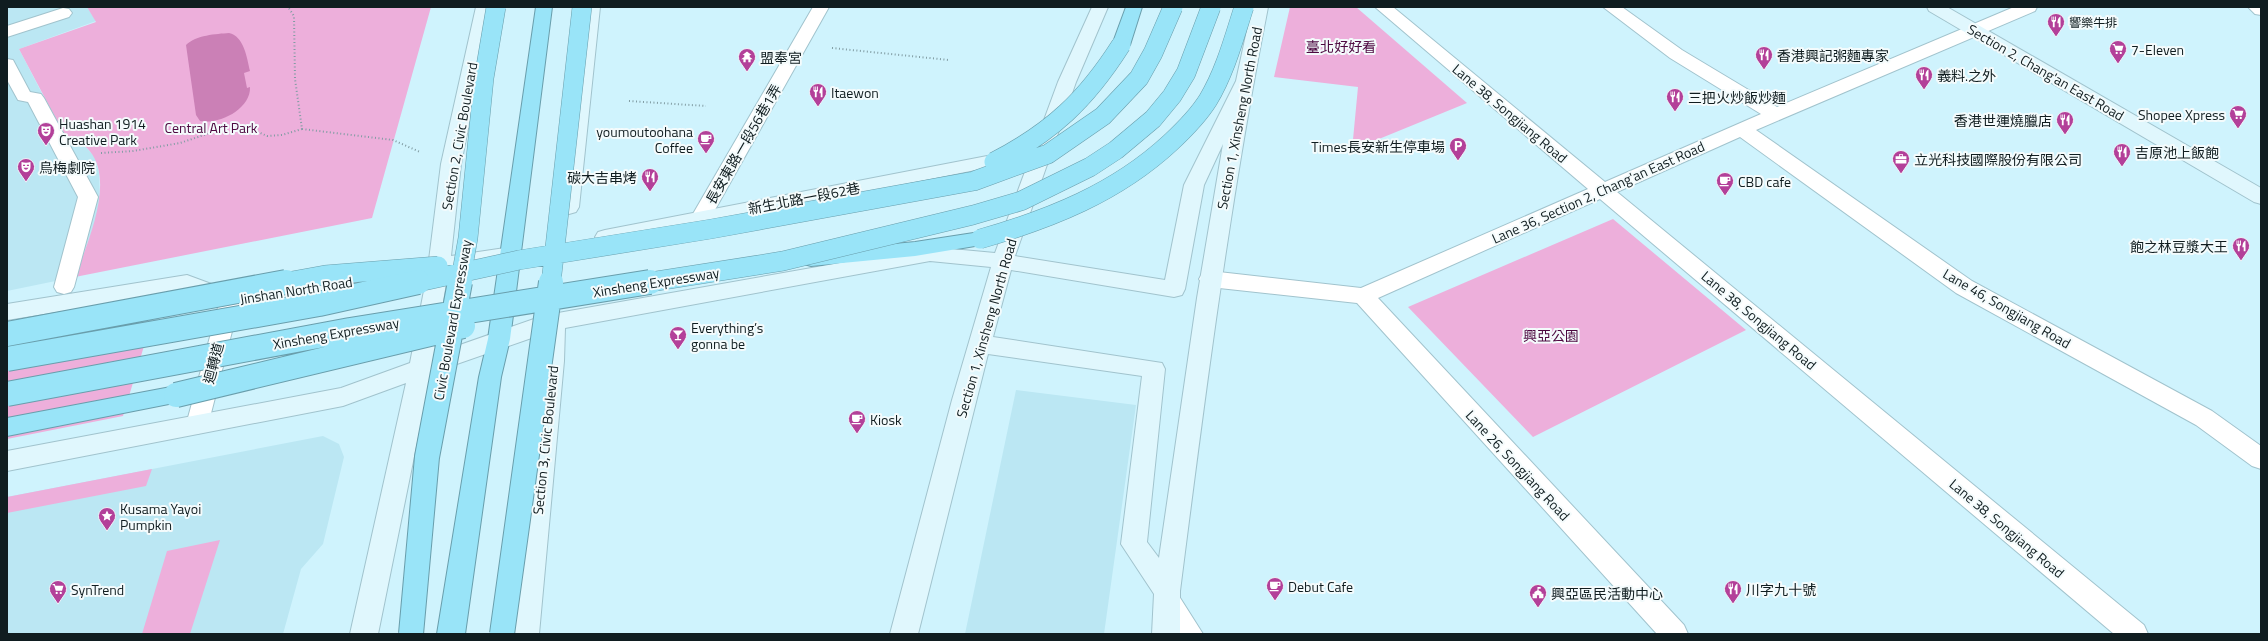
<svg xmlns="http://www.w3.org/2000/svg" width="2268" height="641" font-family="'Titillium Web','Noto Sans TC',sans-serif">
<rect width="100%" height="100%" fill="#cff3fd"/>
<path fill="#bbe7f3" d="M7,7H87L96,21L19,49L64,136L82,143L95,157L99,173L100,202L94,226L75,277L7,291Z
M1016,390L1136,405L1104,634H965Z
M323,436L339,444L344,457L323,544L301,569L283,634H7V497Z"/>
<path fill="#edafdb" d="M87,7H431L372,218L75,277C90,236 128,154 65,136L19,49L96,22Z
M1290,7H1356L1467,103L1352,150L1358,87L1274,77Z
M1613,219L1746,330L1533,437L1408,307Z
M147,336L123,416L7,439V363Z
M152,469L146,486L7,513V497Z
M220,540L190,634H142L167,551Z"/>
<path fill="#cb80b6" d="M229,33C244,36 247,58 250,71L244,73L247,88L250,87C251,109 219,125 200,121L196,115L186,45C196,35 216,34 229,33Z"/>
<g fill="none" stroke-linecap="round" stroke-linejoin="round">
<defs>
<path id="lane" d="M813,7H829L707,224L700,226L693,224L690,219Z
M7,59L13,60L30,92L41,94L44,98L98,197L74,287L71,292L64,294L57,292L54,287L78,197L28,102L18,100L7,80Z
M230,292L237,295L240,300L208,425L205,431L197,434L189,431L186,425L220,300L223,295Z"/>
<path id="street" d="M1375,7H1393L1605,182L1761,114L1670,58L1603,7H1622L1682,50L1777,107L2014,7H2037L2035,11L1756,130L1972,281L2212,411L2261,446V469L2252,466L2196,425L1956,293L1740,137L1617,192L2144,625L2148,634H2114L1600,199L1378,298L1684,625L1688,634H1657L1357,303L1210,287L1202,284L1199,279L1202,274L1210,271L1361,288L1588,189Z
M2248,7H2261V15L2255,14Z
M63,8L69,9L72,13L69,17L7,37V26Z
M1168,589L1177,593L1203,634H1174L1155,601L1159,593Z"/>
<path id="secondary" d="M476,7H492L461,164L451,256L511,247L518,249L521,254L518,259L511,261L448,272L434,354L554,312L558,313L930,247L995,253L1058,82L1092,7H1108L1076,82L1015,256L1165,280L1184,185L1236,81L1252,7H1268C1230,200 1205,395 1180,591V634H1152L1154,594L1121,544L1142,376L988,354L918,634H890L952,400L991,267L930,261L565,328L564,361L539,634H511L542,361L543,334L431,373L378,634H350L406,383L343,406L7,471V451L341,388L410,363L427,275L418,277L411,274L407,269L411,264L429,260L441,164ZM1223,144L1197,298L1159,558L1147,542L1165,369L1162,363L993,337L1011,270L1174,297L1182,295L1185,289L1204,185Z
M584,7H600L579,207L576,212L569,214L562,212L559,207Z
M1927,7H1947L2261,188V204L2254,202L1929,11Z
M1013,151L1020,153L1023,157L1020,161L605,244L598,242L595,237L598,232L605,230Z
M361,271L369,274L372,279L369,284L282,300L274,298L271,292L274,286L282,284Z
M187,275L233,292L236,298L233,304L225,306L186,291L7,320V304Z"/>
<path id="highway" d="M536,7H552L510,339L501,377L465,634H437L479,377L488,339Z
M1126,7H1142L1130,45L1127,49H1115L1112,45Z
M980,232L987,234L990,239L987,244L915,256L811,266L804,264L800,259L804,254L811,252L915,242Z
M176,386L184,389L188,395L184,401L7,436V418Z"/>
</defs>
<use href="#lane" stroke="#a1c3cd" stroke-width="2"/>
<use href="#street" stroke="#a1c3cd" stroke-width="2"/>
<use href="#secondary" stroke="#a1c3cd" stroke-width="2"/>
<use href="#highway" stroke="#699eac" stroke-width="2"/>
<path stroke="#819ca3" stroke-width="2" stroke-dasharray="1 2.5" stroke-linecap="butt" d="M832,48L949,60
M629,101L706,106
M302,129L393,140L420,152
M101,153L133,151L180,143L228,127L245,126L267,136L282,135L302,129L295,79L294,16L288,7"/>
<use href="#lane" fill="#fff" fill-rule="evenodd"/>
<use href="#street" fill="#fff" fill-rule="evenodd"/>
<use href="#secondary" fill="#e0f7fd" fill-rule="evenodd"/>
<use href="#highway" fill="#99e4f8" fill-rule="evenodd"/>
<defs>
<path id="highway-bridge-far1" d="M994,162C1052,132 1086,100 1121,45
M980,239C1050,219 1116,193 1170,143C1184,130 1198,116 1208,100C1225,72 1234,38 1244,7
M281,283L325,275L438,266
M414,283L519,260L711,229L974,181L1048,154L1103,116L1139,78L1153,53L1173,7
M460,283L468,238L484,78L496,7
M551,283L582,7
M644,283L783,261L973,215L1021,201L1090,167L1116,150L1153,119L1172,96L1186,73L1211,7"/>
<path id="highway-bridge" d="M7,334L286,282
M7,359L319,304L418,282
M7,394L350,330L650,282
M176,395L463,326
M411,634L427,457L460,282
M502,634L551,282"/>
</defs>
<use href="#highway-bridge-far1" stroke="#699eac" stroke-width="20" stroke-linecap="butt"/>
<use href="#highway-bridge" stroke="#699eac" stroke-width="26" stroke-linecap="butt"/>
<use href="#highway-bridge-far1" stroke="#99e4f8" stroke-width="19"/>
<use href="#highway-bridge" stroke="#99e4f8" stroke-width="24"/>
</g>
<defs>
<symbol id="restaurant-pin" viewBox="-11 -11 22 30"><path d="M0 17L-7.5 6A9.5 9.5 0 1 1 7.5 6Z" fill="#b34099" stroke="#f4fbfc"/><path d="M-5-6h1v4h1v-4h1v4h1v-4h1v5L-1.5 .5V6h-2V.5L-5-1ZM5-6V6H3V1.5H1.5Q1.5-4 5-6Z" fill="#fff"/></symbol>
<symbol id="supermarket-pin" viewBox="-11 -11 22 30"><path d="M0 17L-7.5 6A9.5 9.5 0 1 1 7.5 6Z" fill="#b34099" stroke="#f4fbfc"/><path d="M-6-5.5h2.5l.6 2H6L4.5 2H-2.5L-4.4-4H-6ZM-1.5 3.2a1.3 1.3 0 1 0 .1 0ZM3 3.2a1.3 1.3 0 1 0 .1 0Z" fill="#fff"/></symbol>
<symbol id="temple-pin" viewBox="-11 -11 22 30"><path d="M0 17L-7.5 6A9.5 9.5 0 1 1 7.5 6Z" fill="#b34099" stroke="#f4fbfc"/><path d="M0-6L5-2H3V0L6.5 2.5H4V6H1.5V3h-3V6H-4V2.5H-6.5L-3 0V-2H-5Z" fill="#fff"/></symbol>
<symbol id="theatre-pin" viewBox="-11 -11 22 30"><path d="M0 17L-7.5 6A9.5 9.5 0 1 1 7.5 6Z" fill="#b34099" stroke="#f4fbfc"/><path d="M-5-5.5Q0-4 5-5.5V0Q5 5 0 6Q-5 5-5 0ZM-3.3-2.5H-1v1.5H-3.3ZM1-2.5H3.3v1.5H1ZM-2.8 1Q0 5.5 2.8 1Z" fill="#fff"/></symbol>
<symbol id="cafe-pin" viewBox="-11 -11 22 30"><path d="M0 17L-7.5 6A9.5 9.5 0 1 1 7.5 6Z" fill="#b34099" stroke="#f4fbfc"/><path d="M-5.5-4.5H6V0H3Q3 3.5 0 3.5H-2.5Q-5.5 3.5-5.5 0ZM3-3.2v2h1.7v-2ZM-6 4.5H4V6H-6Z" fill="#fff"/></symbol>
<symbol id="parking-pin" viewBox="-11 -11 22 30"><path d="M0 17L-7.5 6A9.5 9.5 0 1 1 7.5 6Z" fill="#b34099" stroke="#f4fbfc"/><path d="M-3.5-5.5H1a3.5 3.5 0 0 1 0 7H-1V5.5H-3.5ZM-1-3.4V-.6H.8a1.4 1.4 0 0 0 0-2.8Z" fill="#fff"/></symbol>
<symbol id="office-pin" viewBox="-11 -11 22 30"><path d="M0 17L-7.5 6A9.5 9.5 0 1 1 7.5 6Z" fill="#b34099" stroke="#f4fbfc"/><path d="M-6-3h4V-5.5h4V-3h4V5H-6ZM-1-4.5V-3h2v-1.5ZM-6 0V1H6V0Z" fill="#fff"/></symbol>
<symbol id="bar-pin" viewBox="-11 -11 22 30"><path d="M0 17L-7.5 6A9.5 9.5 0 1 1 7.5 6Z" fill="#b34099" stroke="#f4fbfc"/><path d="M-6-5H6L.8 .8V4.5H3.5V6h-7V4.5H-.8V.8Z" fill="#fff"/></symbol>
<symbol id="sight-pin" viewBox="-11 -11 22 30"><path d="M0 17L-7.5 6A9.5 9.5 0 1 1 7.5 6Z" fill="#b34099" stroke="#f4fbfc"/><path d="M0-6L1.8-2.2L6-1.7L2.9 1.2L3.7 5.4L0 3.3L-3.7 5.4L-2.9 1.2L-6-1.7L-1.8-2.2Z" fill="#fff"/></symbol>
<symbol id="civic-pin" viewBox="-11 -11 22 30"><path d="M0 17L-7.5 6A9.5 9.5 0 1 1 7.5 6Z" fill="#b34099" stroke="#f4fbfc"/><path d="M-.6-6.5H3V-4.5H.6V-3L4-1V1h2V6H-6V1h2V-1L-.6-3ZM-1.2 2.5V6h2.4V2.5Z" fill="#fff"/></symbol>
</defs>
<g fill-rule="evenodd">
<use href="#restaurant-pin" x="2046" y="12" width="20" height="27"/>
<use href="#supermarket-pin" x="2108" y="39" width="20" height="27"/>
<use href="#restaurant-pin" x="1754" y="45" width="20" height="27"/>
<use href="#temple-pin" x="737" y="47" width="20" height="27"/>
<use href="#restaurant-pin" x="1914" y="65" width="20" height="27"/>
<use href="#restaurant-pin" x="808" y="82" width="20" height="27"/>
<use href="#restaurant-pin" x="1665" y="87" width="20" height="27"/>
<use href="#supermarket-pin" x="2228" y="104" width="20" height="27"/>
<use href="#restaurant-pin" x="2055" y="110" width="20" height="27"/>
<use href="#theatre-pin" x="36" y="121" width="20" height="27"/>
<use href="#cafe-pin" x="696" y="129" width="20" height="27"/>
<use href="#parking-pin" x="1448" y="136" width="20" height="27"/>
<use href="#restaurant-pin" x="2112" y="142" width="20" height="27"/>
<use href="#office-pin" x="1891" y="149" width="20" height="27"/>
<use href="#theatre-pin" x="16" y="157" width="20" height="27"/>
<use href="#restaurant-pin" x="640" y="167" width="20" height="27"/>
<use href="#cafe-pin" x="1715" y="171" width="20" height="27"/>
<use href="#restaurant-pin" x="2231" y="236" width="20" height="27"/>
<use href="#bar-pin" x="668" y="325" width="20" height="27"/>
<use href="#cafe-pin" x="847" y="409" width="20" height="27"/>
<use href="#sight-pin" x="97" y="506" width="20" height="27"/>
<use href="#cafe-pin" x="1265" y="576" width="20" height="27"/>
<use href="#supermarket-pin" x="48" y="579" width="20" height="27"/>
<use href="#restaurant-pin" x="1723" y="579" width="20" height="27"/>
<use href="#civic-pin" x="1528" y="583" width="20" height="27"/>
</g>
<g text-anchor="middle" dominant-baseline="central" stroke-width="4" stroke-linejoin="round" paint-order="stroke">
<g font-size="12" fill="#101d20" stroke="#f4fbfc" text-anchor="start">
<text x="2069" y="22">響樂牛排</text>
</g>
<g font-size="14" fill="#4d0840" stroke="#f4fbfc">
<text x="1341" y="46">臺北好好看</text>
<text x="211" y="127">Central Art Park</text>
<text x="1551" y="335">興亞公園</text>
</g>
<g font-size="14" fill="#101d20" stroke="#f4fbfc" text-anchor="start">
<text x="2131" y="49">7-Eleven</text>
<text x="1777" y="55">香港興記粥麵專家</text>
<text x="760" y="57">盟奉宮</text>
<text x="1937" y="75">義料.之外</text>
<text x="831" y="92">Itaewon</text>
<text x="1688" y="97">三把火炒飯炒麵</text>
<text x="2225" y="114" text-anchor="end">Shopee Xpress</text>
<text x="2052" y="120" text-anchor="end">香港世運燒臘店</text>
<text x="59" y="123">Huashan 1914<tspan x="59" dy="16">Creative Park</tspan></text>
<text x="693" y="131" text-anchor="end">youmoutoohana<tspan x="693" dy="16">Coffee</tspan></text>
<text x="1445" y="146" text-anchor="end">Times長安新生停車場</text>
<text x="2135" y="152">吉原池上飯飽</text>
<text x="1914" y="159">立光科技國際股份有限公司</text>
<text x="39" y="167">烏梅劇院</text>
<text x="637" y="177" text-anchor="end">碳大吉串烤</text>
<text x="1738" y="181">CBD cafe</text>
<text x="2228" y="246" text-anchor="end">飽之林豆漿大王</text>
<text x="691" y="327">Everything’s<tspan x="691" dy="16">gonna be</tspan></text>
<text x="870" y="419">Kiosk</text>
<text x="120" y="508">Kusama Yayoi<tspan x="120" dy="16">Pumpkin</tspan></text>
<text x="1288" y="586">Debut Cafe</text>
<text x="71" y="589">SynTrend</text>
<text x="1746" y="589">川字九十號</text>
<text x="1551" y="593">興亞區民活動中心</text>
</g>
<g font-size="14" fill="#101d20" stroke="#f4fbfc">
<text transform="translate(2046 72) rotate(30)">Section 2, Chang'an East Road</text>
<text transform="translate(1510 113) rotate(40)">Lane 38, Songjiang Road</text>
<text transform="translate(1239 118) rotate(-79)">Section 1, Xinsheng North Road</text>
<text transform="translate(459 136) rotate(-80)">Section 2, Civic Boulevard</text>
<text transform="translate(743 144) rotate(-60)">長安東路一段56巷1弄</text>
<text transform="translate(1598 192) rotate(-24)">Lane 36, Section 2, Chang'an East Road</text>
<text transform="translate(804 198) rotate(-11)">新生北路一段62巷</text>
<text transform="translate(656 282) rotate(-9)">Xinsheng Expressway</text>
<text transform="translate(296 290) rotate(-9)">Jinshan North Road</text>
<text transform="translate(2007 308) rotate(30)">Lane 46, Songjiang Road</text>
<text transform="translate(452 320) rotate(-80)">Civic Boulevard Expressway</text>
<text transform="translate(1759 320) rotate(40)">Lane 38, Songjiang Road</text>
<text transform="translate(986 328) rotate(-74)">Section 1, Xinsheng North Road</text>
<text transform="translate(336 333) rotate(-10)">Xinsheng Expressway</text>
<text transform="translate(213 363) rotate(-75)">迴轉道</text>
<text transform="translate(545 440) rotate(-84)">Section 3, Civic Boulevard</text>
<text transform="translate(1518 465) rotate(47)">Lane 26, Songjiang Road</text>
<text transform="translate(2007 528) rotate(40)">Lane 38, Songjiang Road</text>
</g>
</g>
<rect width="2268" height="641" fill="none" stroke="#101d20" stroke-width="16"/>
</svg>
